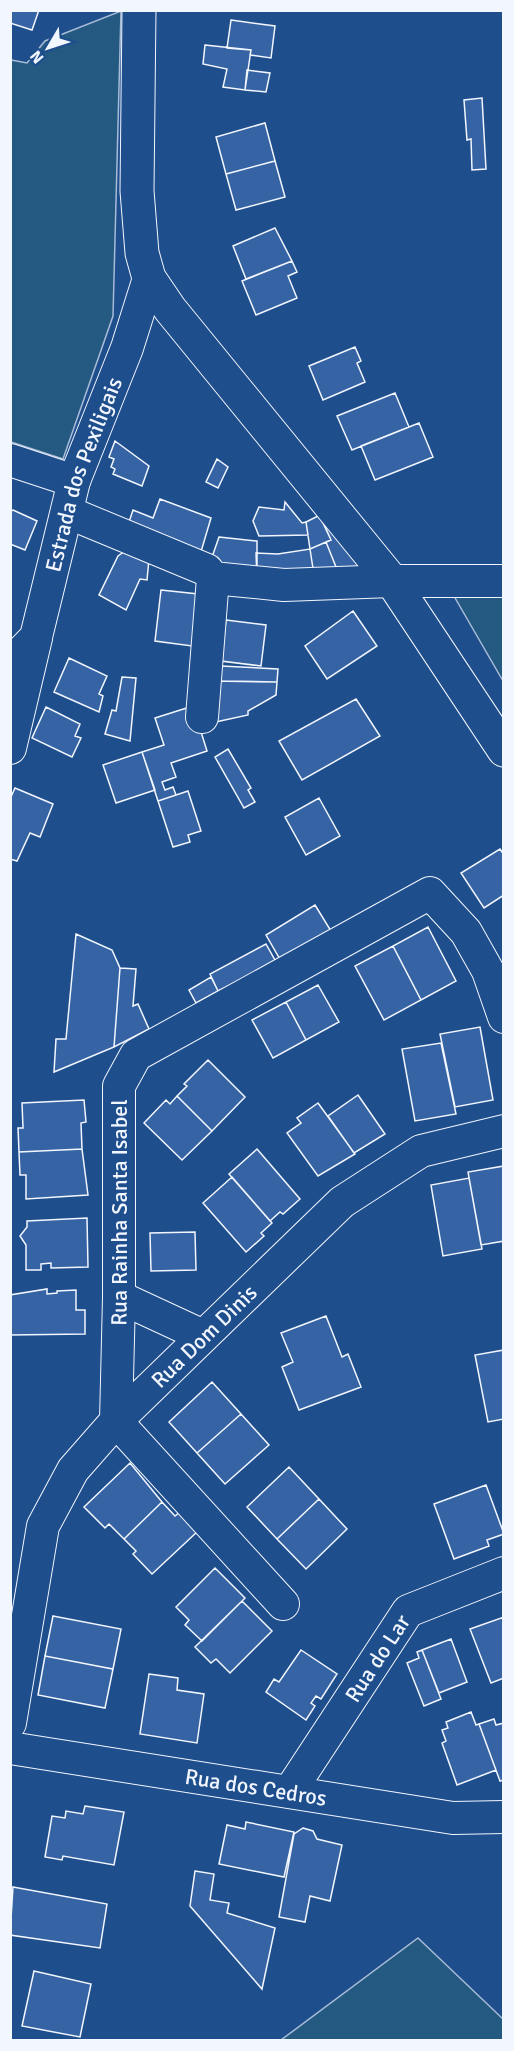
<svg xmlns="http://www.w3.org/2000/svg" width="514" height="2051" font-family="Signika,sans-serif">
<rect width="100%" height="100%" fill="#1f4e8c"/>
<path fill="#245a82" stroke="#a8bbd7" stroke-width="1.5" d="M121,11L113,316L63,459L11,442V60L27,63L45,41Z
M503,567V681L447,584Z
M418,1938L503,2019V2040H281Z"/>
<path fill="#3563a3" stroke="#f2f6ff" stroke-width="1.5" d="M10,10H39L32,30L10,23Z
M231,20L275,26L271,58L250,55L251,50L227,48Z
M205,45L251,50L245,90L223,87L227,69L203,64Z
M247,70L270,73L266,92L245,90Z
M482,98L486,169L472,170L471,139L467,140L464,100Z
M265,123L275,161L226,174L216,137Z
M275,161L285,197L236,210L226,174Z
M275,228L292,261L246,279L233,246Z
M292,261L297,272L288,276L297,298L256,315L242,281Z
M355,347L361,361L357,363L365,382L323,400L309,366Z
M395,393L409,427L352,450L337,416Z
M419,423L433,457L375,480L361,446Z
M115,441L149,466L142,486L113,474L115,469L111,467L114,459L109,457Z
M217,459L228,467L218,488L206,482Z
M160,499L211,518L200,555L127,528L133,510L153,518Z
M285,502L302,523L306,522L308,535L259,536L253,521L259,507L284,510Z
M13,510L37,521L25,550L10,544V512Z
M320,515L331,540L310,549L306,522Z
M322,521L365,570L338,572L326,542L331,540Z
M219,537L257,541V578L211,560Z
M326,542L338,572L314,575L310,549Z
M310,549L314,575L257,578L256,553L278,554Z
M125,551L149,559L147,580L140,579L126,610L99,595L118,556Z
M161,590L198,594L192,646L155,641Z
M353,611L377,646L327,679L305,646Z
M226,620L266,625L261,666L221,661Z
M69,658L107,676L99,694L103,696L99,712L54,692Z
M221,666L278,669L277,682L221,681Z
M122,677L136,678L130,741L105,734L112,710L116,711Z
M214,681L277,682L276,695L248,711V715L211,723Z
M356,699L380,736L302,780L279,741Z
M193,706L207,751L171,763L176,777L162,782L165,790L173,787L176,795L158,801L142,752L164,745L155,718Z
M46,707L80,724L75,736L81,738L72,757L32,738Z
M228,749L251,788L248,790L255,802L244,808L215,757Z
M142,752L155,790L116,803L103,765Z
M15,788L53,804L40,837L30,833L17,861L10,859V799Z
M188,791L201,831L188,835L190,842L173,847L158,801Z
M319,798L340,836L306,855L285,817Z
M500,849L504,855V895L484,908L461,873Z
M315,905L331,931L281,961L266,935Z
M428,927L456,981L421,1000L393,946Z
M76,934L112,950L120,968L114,1047L54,1072L56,1039H66Z
M266,944L276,962L218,991L210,974Z
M393,946L421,1000L384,1020L355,966Z
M120,968L136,969L133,1006L138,1004L149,1029L114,1047Z
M211,977L218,991L196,1003L189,990Z
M318,985L339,1022L306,1040L286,1002Z
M286,1002L306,1040L273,1058L252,1020Z
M480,1027L493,1100L455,1107L440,1034Z
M441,1043L456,1114L415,1121L402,1049Z
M208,1060L245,1097L212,1131L177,1096L187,1086L184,1084Z
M358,1095L385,1134L354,1153L328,1116Z
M177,1096L212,1131L182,1160L144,1123L166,1100L170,1104Z
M84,1100L86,1122L81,1123L82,1149L19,1152L18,1128H23L22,1103Z
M318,1103L355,1154L318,1176L287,1133L301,1123L297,1118Z
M82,1149L88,1195L26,1199V1175H20L19,1152Z
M257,1149L300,1199L283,1214L280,1212L270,1221L229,1174Z
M504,1166V1241L481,1245L468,1172Z
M232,1177L272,1223L261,1233L264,1236L246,1252L203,1203Z
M469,1178L482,1249L443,1256L431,1185Z
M87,1218L88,1267L51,1268V1263L41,1264V1270H26V1245L20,1236L27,1227V1221Z
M195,1232L196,1270L151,1271L150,1233Z
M47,1289V1294L57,1293V1291L76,1290V1310H85V1334L10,1335V1295Z
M326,1316L342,1357L348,1354L361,1387L299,1410L282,1367L293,1362L281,1333Z
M504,1350V1419L488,1422L475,1355Z
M212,1382L241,1414L197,1453L169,1422Z
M241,1414L269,1445L225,1484L197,1453Z
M130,1463L162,1502L124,1539L109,1524L105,1528L84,1507Z
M289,1467L319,1499L277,1539L247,1507Z
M486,1485L504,1534L487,1540L489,1546L454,1559L434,1504Z
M319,1499L347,1529L306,1569L277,1539Z
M162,1502L175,1516L180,1512L198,1531L152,1574L133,1554L136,1551L124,1539Z
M215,1568L245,1598L202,1641L185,1625L189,1620L176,1607Z
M242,1601L272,1631L230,1673L216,1659L211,1663L195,1647Z
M53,1616L121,1629L113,1669L45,1656Z
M504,1617V1678L491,1683L470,1629Z
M451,1639L467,1682L439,1693L422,1650Z
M301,1650L337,1674L321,1699L316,1696L311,1703L315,1706L306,1720L266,1692L274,1679L279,1682Z
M422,1650L441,1699L424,1706L407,1663L419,1658L417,1652Z
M45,1656L113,1669L105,1708L38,1695Z
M149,1674L178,1678L177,1690L204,1694L197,1743L140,1734Z
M471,1712L476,1725L479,1724L496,1770L457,1785L442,1743L446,1741L442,1730L448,1728L446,1722Z
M494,1719L496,1725L504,1723V1780L500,1781L479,1724Z
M85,1806L124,1812L114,1865L63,1856L62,1860L45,1857L52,1816L65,1818L66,1811L83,1814Z
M246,1822L294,1832L284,1877L219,1864L227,1825L245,1829Z
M303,1828L313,1831L317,1839L342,1845L330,1901L310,1896L305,1922L279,1917L294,1834Z
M195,1871L214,1874L210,1900L229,1903L227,1913L275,1928L262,1989L190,1906Z
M13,1887L107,1904L100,1948L10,1935Z
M34,1971L91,1984L80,2037L22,2026Z"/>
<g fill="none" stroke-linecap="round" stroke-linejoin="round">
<defs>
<g id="minor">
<path d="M10,460L74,481"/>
<path d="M67,512L207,570L213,578L284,585L392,581H504"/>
<path id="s1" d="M10,664L36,637L74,481L127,348L149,278"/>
<path d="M202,717L213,578"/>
<path d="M10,748L36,638"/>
<path d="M119,1297L201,1335"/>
<path id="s2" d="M283,1604L116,1421L342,1202L421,1151L504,1131"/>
<path id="s3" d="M10,1723L43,1526L73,1470L116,1421L119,1297V1086L136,1055L430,893L466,932L488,971L504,1017"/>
<path id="s4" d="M10,1748L453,1818L504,1817"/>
<path id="s5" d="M290,1791L408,1611L504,1573"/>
</g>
<path id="major" d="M139,10L137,191L142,253L149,278L170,309L392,581L504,750"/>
</defs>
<use href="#minor" stroke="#f2f6ff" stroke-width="34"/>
<use href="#major" stroke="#f2f6ff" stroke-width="35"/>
<use href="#minor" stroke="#1f4e8c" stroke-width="32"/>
<use href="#major" stroke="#1f4e8c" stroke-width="33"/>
</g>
<g text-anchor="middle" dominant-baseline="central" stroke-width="4.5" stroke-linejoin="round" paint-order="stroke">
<g font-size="22" fill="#f2f6ff" stroke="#1f4e8c">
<text stroke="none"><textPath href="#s1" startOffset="207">Estrada dos Pexiligais</textPath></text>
<text stroke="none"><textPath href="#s3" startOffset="537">Rua Rainha Santa Isabel</textPath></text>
<text stroke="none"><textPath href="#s2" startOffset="370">Rua Dom Dinis</textPath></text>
<text stroke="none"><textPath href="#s5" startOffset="159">Rua do Lar</textPath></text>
<text stroke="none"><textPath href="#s4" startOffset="249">Rua dos Cedros</textPath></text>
</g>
</g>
<rect width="514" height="2051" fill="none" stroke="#f2f6ff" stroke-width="24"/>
<g transform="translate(48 48) rotate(231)" stroke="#1f4e8c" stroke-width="4.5" paint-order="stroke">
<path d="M0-4.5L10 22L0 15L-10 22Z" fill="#f2f6ff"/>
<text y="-9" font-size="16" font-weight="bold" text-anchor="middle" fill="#f2f6ff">N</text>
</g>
</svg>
